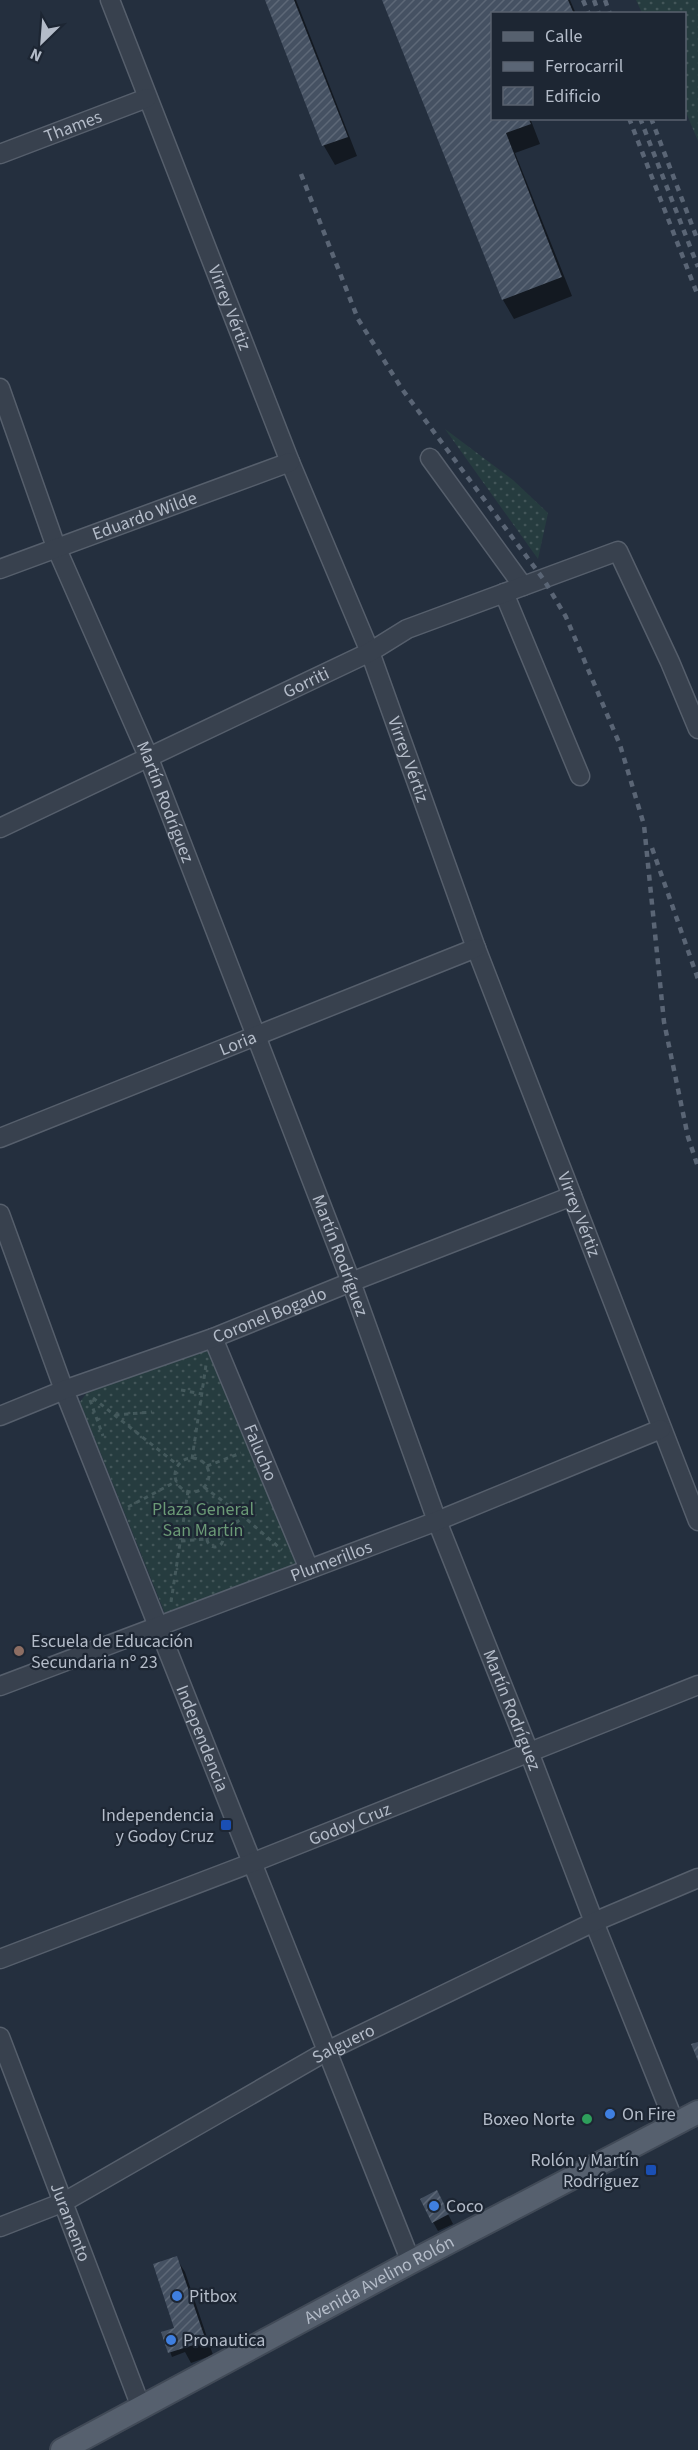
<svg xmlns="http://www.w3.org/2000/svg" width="698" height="2450" font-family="'Source Sans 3',sans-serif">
<defs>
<pattern id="grass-dots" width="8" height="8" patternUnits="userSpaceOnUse" patternTransform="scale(1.5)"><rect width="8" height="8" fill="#263c3f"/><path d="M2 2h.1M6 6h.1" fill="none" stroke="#435659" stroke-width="1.8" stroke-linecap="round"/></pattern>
<pattern id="building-hatch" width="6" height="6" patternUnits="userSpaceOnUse" patternTransform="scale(1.5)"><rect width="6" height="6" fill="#455162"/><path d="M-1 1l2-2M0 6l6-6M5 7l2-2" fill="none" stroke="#5d6877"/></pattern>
</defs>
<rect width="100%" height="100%" fill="#242f3e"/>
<path fill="url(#grass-dots)" d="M636,0H698V141L685,110L684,14L642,13Z
M445,429L513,480L548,513L538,559Z
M208,1350L298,1567L166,1616L80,1402L88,1391Z"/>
<path fill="#0007" d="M267,0H296L357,156L335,165L324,146Z
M384,0H570L576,14H492V118H530L540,144L515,153L572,296L514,319L503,300Z
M442,2202L453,2224L438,2231L433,2222Z
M176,2258L185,2272L213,2355L191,2363L185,2352L172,2357L163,2333L177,2335Z"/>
<path fill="url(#building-hatch)" d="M265,0H294L348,137L322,146Z
M382,0H568L574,14H492V118H528L531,124L506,133L562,277L502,300Z
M698,2042V2061L691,2044Z
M437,2190L449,2214L432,2223L420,2199Z
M177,2256L206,2341L168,2353L161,2332L174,2328L153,2264Z"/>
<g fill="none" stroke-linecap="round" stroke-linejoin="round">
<defs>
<g id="minor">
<path id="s1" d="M110,0L290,462L370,652L476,948L698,1521"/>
<path id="s2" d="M0,154L147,98"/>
<path id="s3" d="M0,388L56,547L148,756L351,1282L437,1521L529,1752L594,1922L675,2124"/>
<path d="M430,458L523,586"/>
<path id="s4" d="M0,569L290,462"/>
<path d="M504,593L580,776"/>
<path id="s5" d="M0,828L370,652L407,629L618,551L670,662L698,729"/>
<path id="s6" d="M0,1138L476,948"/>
<path id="s7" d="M0,1214L64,1390L411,2262"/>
<path id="s8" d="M213,1338L309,1569"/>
<path id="s9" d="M0,1416L64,1390L213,1338L351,1282L572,1196"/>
<path id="s10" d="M0,1686L437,1521L661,1429"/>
<path id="s11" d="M0,1959L254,1862L698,1685"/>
<path id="s12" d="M0,2037L141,2407"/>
<path id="s13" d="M0,2227L64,2202L327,2051L594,1922L698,1878"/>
</g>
<g id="major">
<path id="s14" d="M62,2450L411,2262L698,2112"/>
</g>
</defs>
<use href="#minor" stroke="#565f6c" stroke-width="21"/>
<use href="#major" stroke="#414a57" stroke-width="26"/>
<path stroke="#44595c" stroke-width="3" stroke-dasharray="4.5 4.5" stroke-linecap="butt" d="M181,1390L202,1394
M93,1398L179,1466
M90,1400L103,1436
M115,1415L152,1412
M175 1475a17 17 0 1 1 34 0a17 17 0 1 1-34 0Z
M192,1459L206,1365
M207,1466L241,1453
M204,1487L244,1517L282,1550
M128,1507L177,1481
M207 1539a8 8 0 1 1 16 0a8 8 0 1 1-16 0Z
M221,1533L244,1517
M181,1541L207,1539
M171,1602L188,1491"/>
<use href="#minor" stroke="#38414e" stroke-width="18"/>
<use href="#major" stroke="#56606e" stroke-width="22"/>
<path stroke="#5a6575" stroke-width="4.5" stroke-dasharray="6 6" stroke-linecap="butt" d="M583,0L589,14
M594,0L599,14
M605,0L610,14
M629,118L698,296
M640,118L698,267
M651,118L698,241
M301,174L358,319L402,389L544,580L566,617L620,745L644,825L664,1022L688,1137L698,1167
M652,848L698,979"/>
</g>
<circle fill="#8d6e63" stroke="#1d2633" stroke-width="2" cx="19" cy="1651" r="6"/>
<g fill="#1a4fb4" stroke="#1d2633" stroke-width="2">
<rect x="220" y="1819" width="12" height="12" rx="3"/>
<rect x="645" y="2164" width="12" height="12" rx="3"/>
</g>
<g fill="#3f7fe0" stroke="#1d2633" stroke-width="2">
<circle cx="610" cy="2114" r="6"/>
<circle cx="434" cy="2206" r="6"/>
<circle cx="177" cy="2296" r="6"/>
<circle cx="171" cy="2340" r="6"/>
</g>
<circle fill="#2e9e5b" stroke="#1d2633" stroke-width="2" cx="587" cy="2119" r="6"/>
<g text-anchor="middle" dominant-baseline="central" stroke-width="4.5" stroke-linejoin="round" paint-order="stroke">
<g font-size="18" fill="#b4bcc9" stroke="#1d2633">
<text stroke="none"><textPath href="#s2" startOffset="78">Thames</textPath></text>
<text stroke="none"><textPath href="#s1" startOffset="330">Virrey Vértiz</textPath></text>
<text stroke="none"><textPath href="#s4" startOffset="154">Eduardo Wilde</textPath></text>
<text stroke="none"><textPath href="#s5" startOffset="339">Gorriti</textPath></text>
<text stroke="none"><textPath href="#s1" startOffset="816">Virrey Vértiz</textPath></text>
<text stroke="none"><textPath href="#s3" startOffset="446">Martín Rodríguez</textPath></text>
<text stroke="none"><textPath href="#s6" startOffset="256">Loria</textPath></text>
<text stroke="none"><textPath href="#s1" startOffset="1302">Virrey Vértiz</textPath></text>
<text stroke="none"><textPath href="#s3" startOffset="932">Martín Rodríguez</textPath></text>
<text stroke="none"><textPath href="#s9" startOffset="288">Coronel Bogado</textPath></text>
<text stroke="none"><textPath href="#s8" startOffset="124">Falucho</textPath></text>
<text stroke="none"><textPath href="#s10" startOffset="354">Plumerillos</textPath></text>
<text stroke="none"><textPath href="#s3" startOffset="1418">Martín Rodríguez</textPath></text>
<text stroke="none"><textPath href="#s7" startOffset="562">Independencia</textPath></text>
<text stroke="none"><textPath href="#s11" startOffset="375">Godoy Cruz</textPath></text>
<text stroke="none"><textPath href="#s13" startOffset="390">Salguero</textPath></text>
<text stroke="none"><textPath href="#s12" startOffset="198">Juramento</textPath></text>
<text stroke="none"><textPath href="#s14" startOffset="360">Avenida Avelino Rolón</textPath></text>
</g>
<g font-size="18" fill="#6b9a76" stroke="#1d2633">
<text x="203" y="1509">Plaza General<tspan x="203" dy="21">San Martín</tspan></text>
</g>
<g font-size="18" fill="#b4bcc9" stroke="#1d2633" text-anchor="start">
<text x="31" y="1641">Escuela de Educación<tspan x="31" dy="21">Secundaria nº 23</tspan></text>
<text x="214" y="1815" text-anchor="end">Independencia<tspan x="214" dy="21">y Godoy Cruz</tspan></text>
<text x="622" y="2114">On Fire</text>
<text x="575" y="2119" text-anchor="end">Boxeo Norte</text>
<text x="639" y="2160" text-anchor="end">Rolón y Martín<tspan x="639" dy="21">Rodríguez</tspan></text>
<text x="446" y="2206">Coco</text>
<text x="189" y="2296">Pitbox</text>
<text x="183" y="2340">Pronautica</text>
</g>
</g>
<rect x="491" y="12" width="195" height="108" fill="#1d2633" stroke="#59626f" stroke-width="1.5"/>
<rect x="503" y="32" width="30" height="9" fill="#56606e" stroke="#59626f" stroke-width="1.5"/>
<text x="545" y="42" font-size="18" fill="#b4bcc9">Calle</text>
<rect x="503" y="62" width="30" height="9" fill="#5a6575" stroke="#59626f" stroke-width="1.5"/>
<text x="545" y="72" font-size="18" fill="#b4bcc9">Ferrocarril</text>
<rect x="503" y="87" width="30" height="18" fill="url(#building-hatch)" stroke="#59626f" stroke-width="1.5"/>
<text x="545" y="102" font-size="18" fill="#b4bcc9">Edificio</text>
<g transform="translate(42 42) rotate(205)" stroke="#1d2633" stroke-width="4.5" paint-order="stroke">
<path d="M0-4.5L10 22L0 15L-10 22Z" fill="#b4bcc9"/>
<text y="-9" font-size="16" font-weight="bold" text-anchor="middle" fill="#b4bcc9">N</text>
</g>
</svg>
